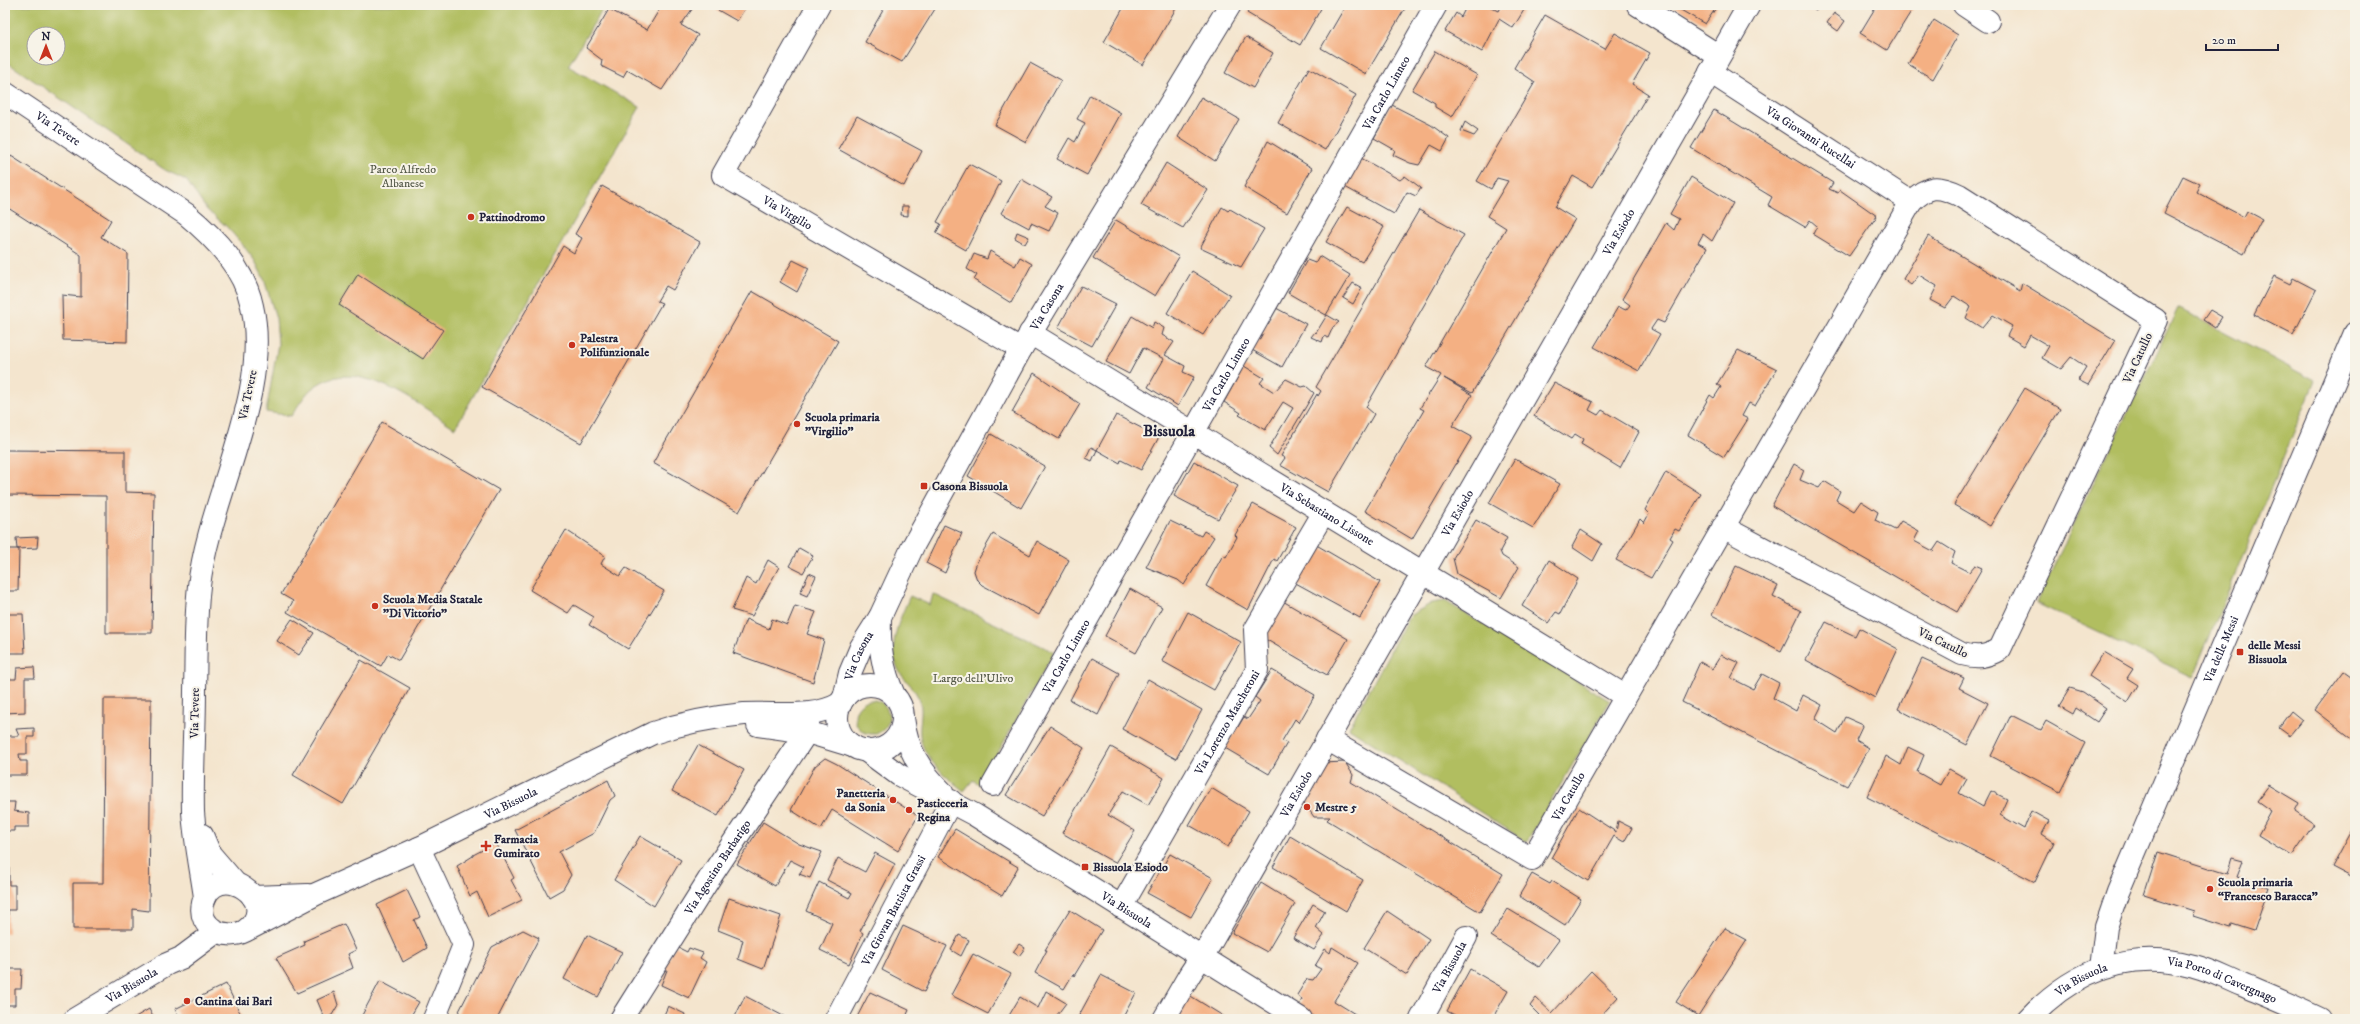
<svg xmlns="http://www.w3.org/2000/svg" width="2360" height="1024" font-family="'IM FELL DW Pica',serif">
<rect width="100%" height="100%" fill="#f7f3e8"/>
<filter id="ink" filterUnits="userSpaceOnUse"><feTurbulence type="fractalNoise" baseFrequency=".025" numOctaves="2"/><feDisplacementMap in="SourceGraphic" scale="8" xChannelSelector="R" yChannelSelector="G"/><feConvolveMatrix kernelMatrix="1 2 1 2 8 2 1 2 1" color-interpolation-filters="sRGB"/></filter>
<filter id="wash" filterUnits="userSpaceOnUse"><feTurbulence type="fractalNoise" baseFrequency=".012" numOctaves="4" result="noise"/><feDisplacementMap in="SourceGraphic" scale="16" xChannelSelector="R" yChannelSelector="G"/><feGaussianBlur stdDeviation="0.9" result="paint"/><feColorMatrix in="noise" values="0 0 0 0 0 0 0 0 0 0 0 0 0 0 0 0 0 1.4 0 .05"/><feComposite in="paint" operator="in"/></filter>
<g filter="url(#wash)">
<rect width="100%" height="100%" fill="#f4e5ce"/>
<path fill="#b1be61" stroke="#6a704e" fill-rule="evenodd" d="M5,5H605L568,66L640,107L455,428C419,405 357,354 314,387C305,393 298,407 291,416L266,412L278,344L276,318L264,279L255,261L242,244L226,226L207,210L186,180L165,170L5,61ZM34,34H58V58H34Z
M2178,308L2315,381L2193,677L2036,603Z
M933,594L1054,652L980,785L973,780L964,791C947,778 922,758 920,735C919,723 923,713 920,702C914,684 904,682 898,669C887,645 900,618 910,596L930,605Z
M1445,601L1610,701L1527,842L1349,728L1409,616L1432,603Z
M855 717a17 17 0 1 1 34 0a17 17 0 1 1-34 0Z"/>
<g id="blocks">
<path fill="#f4b083" d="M662,5H695L681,25L698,35L662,90L627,70L623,77L601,66L602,60L586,48L609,9L647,30Z
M709,5H747L737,21Z
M886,5H928L935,9L902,62L865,42Z
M1125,5H1178L1143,65L1104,42Z
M1252,5H1323L1300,45L1247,13Z
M1346,5H1407L1366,74L1321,48Z
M1467,5H1487L1499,11L1502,5H1527L1513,28L1499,19L1482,52L1445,31L1456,13L1461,17Z
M1672,5H1718L1705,24Z
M1806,5H1820L1816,11Z
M1877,5H1915L1887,50L1860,33Z
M1834,13L1845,21L1838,31L1827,23Z
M1545,15L1605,49L1615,33L1650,53L1632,84L1648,94L1592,187L1573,176L1555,207L1575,219L1472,393L1444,378L1472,395L1452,426L1472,437L1412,539L1365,511L1424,410L1420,408L1441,375L1426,367L1506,228L1487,216L1508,181L1497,178L1491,189L1477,181L1535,82L1514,68Z
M1934,20L1958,35L1933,79L1908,64Z
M1246,37L1273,53L1253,88L1225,73Z
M1435,51L1477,75L1452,117L1435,107V103L1412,90Z
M1030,63L1061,80L1026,142L995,125Z
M1309,68L1356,95L1325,150L1278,123Z
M1090,95L1121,113L1087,175L1057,159L1069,138L1075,142L1085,123L1077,119Z
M1201,97L1239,119L1215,161L1178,137Z
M1392,105L1431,125L1449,138L1442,151L1431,145L1419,165L1410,163L1393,155L1395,150L1374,138Z
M1714,110L1833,183L1829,189L1838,193L1840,190L1877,216L1849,256L1813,234L1817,226L1810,220L1805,227L1768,205L1772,197L1691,148Z
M857,116L922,151L904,186L838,149Z
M1465,122L1478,131L1474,136L1461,131Z
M1268,141L1312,168L1287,213L1244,187Z
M11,156L111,220L101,237L128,254L127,342L63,340L62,295L81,297V255L5,206V166Z
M1361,158L1400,180L1405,176L1421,188L1416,196L1407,192L1394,214L1345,187Z
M1166,163L1208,190L1183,228L1141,205Z
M969,164L1001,181L966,250L936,233L941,224L937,222Z
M2183,176L2200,184L2196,192L2244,217L2247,211L2262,219L2244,254L2164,213Z
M1691,177L1733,203L1712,241L1703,234L1698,243L1707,248L1664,323L1657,320L1651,329L1660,334L1639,371L1594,347L1618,307L1626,310L1630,305L1622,299L1666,223L1674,230L1679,219L1670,214Z
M1021,179L1052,197L1045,206L1058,213L1049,231L1031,223L1029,228L1001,213Z
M602,186L700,242L673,290L666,286L657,301L662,303L581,443L482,387L563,246L574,253L582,238L575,234Z
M902,206H908V216L901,215Z
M1222,207L1228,211L1230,209L1264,229L1241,267L1200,248Z
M1347,207L1384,227L1362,262L1326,242Z
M1419,210L1464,235L1366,407L1374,414L1328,492L1280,465L1285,458L1281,456L1317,394L1318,396L1321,391L1316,387Z
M1116,220L1179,257L1155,296L1093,258Z
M1017,232L1029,237L1025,244L1015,238Z
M1928,236L2020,291L2022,283L2115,340L2088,385L2078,380L2086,367L2071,357L2061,369L2042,358L2049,346L2030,335L2024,346L2007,336L2012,326L1993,315L1982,328L1966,318L1971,307L1954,296L1945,308L1930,300L1937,286L1919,275L1911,285L1903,279Z
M990,251L1015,266L1020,257L1032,264L1011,303L974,280L977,275L967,269L974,254L987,259Z
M1319,256L1350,275L1326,315L1288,293L1307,260L1315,263Z
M793,260L809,268L797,292L780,282Z
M1192,271L1230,295L1203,335L1167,313Z
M358,274L443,330L423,359L339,305Z
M2274,276L2290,284L2293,278L2316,290L2293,335L2254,315Z
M1353,283L1362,288L1353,304L1343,298Z
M1081,286L1116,304L1092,346L1058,328Z
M752,291L838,341L739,512L653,463Z
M1276,308L1306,324L1282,367L1252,350Z
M2210,310L2222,317L2215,328L2203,320Z
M1327,315L1339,322L1333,327L1328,338L1324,336L1322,342L1311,337L1315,332L1316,333Z
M1132,316L1152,328L1154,322L1164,328L1162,335L1174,342L1165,355L1185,366L1183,372L1194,377L1178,406L1148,387L1164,359L1143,348L1129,374L1106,362Z
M1738,350L1777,369L1755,406L1749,403L1742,416L1748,419L1724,457L1688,435L1710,395L1714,398L1721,387L1717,384Z
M1244,366L1264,378L1260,383L1274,392L1286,379L1302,387L1306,386L1314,393L1277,455L1269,448L1293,408L1283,402L1265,430L1239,415L1241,413L1224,402Z
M1034,373L1080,404L1059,439L1012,412Z
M1554,383L1593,402L1589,410L1598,415L1602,410L1639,432L1620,468L1581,444L1583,439L1575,434L1571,439L1534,416Z
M2025,388L2060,409L1990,526L1954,505Z
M1116,415L1159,437L1141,470L1121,460L1120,463L1097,450Z
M382,422L499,490L399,660L388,654L381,666L287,612L293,601L281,594Z
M991,434L1045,466L1021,508L968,476Z
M1091,447L1097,450L1092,461L1086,458Z
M5,450L125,451V492L154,493L152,633H106V496L5,495Z
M1515,459L1560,484L1533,528L1489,503Z
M1194,461L1238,486L1218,519L1174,496Z
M1794,464L1804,470L1800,480L1819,488L1824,481L1840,491L1836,500L1854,511L1861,501L1878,512L1875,520L1895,530L1901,521L1919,531L1914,541L1933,551L1939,542L1955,552L1951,563L1969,572L1975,565L1982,568L1957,612L1772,506Z
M1666,472L1701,494L1679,531L1675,529L1670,538L1673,540L1651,578L1616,560L1640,519L1644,523L1649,514L1645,510Z
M1253,504L1296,527L1277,561L1274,559L1248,610L1206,586L1223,555L1226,557L1237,537L1235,535Z
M1476,520L1507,538L1500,551L1502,556L1519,567L1501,598L1457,574L1453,558Z
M1170,521L1201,536L1204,531L1214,537L1184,585L1178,580L1146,567Z
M944,525L962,533L945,573L926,563Z
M566,530L605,556L601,564L620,576L626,568L664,591L628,649L589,625L594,617L574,605L568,613L530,590Z
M1581,530L1602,544L1593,561L1572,547Z
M993,534L1030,555L1037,541L1069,560L1039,615L982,585L977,580L974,571L977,562Z
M38,537L37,548L17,549L16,538Z
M1313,543L1380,582L1360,618L1292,581Z
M799,548L813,556L803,573L789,566Z
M5,549H19L18,591H5Z
M768,560L779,567L752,616L732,610L746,578L756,584Z
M1549,560L1578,579L1560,614L1556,612L1548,623L1522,606Z
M1736,566L1778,586L1773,596L1801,611L1781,651L1712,615Z
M809,573L816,576L807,596L800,593Z
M1130,589L1162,607L1136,653L1105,636Z
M1281,600L1348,639L1327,675L1260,636Z
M795,606L816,612L807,634L824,640L813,682L733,653L746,619L769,629L772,619L787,625Z
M1188,612L1241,642L1214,690L1162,661Z
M5,614H23L25,653H5Z
M292,619L314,633L299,655L277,641Z
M1826,622L1855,636L1859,628L1898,649L1875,698L1806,660Z
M2104,652L2133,669L2127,678L2138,685L2128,702L2089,676Z
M1721,655L1739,663L1731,678L1753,689L1762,674L1779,683L1773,698L1796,711L1803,695L1822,705L1815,719L1837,733L1845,717L1863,725L1856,740L1869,748L1847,786L1682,702L1700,662L1712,669Z
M1092,658L1119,673L1098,715L1070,700Z
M1922,659L1964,678L1959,688L1988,703L1967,745L1898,709Z
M361,660L410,688L343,804L293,775Z
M34,667L35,678H25V712L5,713V679H16L17,668Z
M1272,670L1315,695L1299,723L1295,719L1282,741L1287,743L1269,774L1225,748L1244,717L1248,719L1260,701L1255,697Z
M2344,671L2355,679V741L2315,710Z
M1148,679L1202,710L1176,759L1122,729Z
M2070,688L2083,692L2106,708L2097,722L2076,708L2073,714L2059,706Z
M104,699H151L149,911L133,909V929H73V883H103Z
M2291,711L2302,720L2290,735L2279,727Z
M2011,715L2041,730L2046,721L2085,743L2060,792L1991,756Z
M1050,726L1084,748L1042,816L1006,795Z
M34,728V737H27V754H19L20,761H27V775H5V736H19L16,729Z
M698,745L744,770L718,816L672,791Z
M1111,747L1164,778L1148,805L1123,791L1108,815L1135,831L1115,863L1062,833Z
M1908,747L1924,755L1917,772L1940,785L1949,769L1967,779L1959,793L1983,807L1991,791L2007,799L2000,815L2024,829L2031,811L2049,821L2042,834L2054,842L2035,882L1867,797L1886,756L1901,765Z
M825,758L837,764L918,816L898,851L832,810L821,829L791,810L815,766Z
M1345,762L1353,775L1351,782L1503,874L1480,912L1327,820L1330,817H1314L1301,798L1322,763Z
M608,780L615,796L610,800L594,833L559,852L571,875L563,889L549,897L515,830Z
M2269,785L2299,803L2295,811L2314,824L2292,856L2258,835L2271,811L2257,801Z
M1211,788L1249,811L1228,847L1189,825Z
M5,802H15L14,811L29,813V827H14V831H5Z
M1579,808L1616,832L1618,821L1632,828L1624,842L1614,836L1588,881L1551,858Z
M763,822L799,844L822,852L810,878L799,874L804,867L790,860L775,886L737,864Z
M2355,824V879L2332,867Z
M955,829L1018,867L1002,896L938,857Z
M640,836L681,860L654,906L614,880Z
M1290,836L1363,880L1346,911L1273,867Z
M496,843L514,878L511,880L522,900L488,917L477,892L470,896L457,866L473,856V855Z
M2158,852L2227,874L2232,858L2243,861L2237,877L2269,887L2254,931L2232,924L2231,928L2193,916L2194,911L2144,895Z
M875,853L895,864L860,931L863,933L849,964L820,950L832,923L806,911L819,882L849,898L852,893L827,880L838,858L865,872Z
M1170,854L1213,878L1191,917L1147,893Z
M5,860H9V885H15V910H8V933H5Z
M1532,874L1550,884L1552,881L1581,899L1565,925L1519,896Z
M1261,883L1295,904L1267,952L1232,933Z
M407,890L420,917L414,920L427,948L403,962L377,905Z
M729,898L781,916L763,969L738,959L743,940L718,930Z
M1313,904L1325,911L1316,928L1324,935L1314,950L1293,938Z
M1508,909L1559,940L1539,967L1491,936Z
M1070,910L1102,930L1074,976L1073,974L1064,989L1035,973L1047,950H1045Z
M1387,911L1429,939L1407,975L1364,948Z
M344,924L356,950L348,954L353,968L297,993L276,958L305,945L304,941Z
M903,926L947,946L924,992L882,970Z
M1725,928L1747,940L1698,1016L1676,1002Z
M523,930L539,938L497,1019H455L492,947Z
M587,935L622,952L598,997L564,979Z
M959,935L969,940L961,956L951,950Z
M1019,944L1025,948L1019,956L1013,952Z
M675,946L687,952L689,948L703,953L700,958L706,962L689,998L661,985L667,970L665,968Z
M1332,947L1358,963L1334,1001L1363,1019H1315L1298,1008L1302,999L1297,995L1307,979L1313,980L1321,969L1315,966L1325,949L1330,953Z
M973,954L1011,974L988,1014L951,995Z
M5,969H22L21,989H15V1005H5Z
M1470,969L1508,991L1492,1019H1462L1447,1011Z
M1591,971L1618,997L1598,1019H1543L1530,1006L1536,998L1552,1013Z
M1101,975L1136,993L1122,1019H1077Z
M380,981L419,1002L409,1019H360Z
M226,984L243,1019H180L175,1009Z
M1046,991L1066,1003L1054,1019H1007L1020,997L1038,1008Z
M334,992L338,1005L332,1015L325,1019L317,1000Z
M870,992L909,1010L905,1019H856Z
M1189,995L1228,1019H1175Z
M745,996L789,1019H734Z
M668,1006L685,1014L683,1019H673L664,1015Z
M149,1009L154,1019H132Z"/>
</g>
</g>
<g filter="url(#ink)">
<use href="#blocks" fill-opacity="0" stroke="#423f51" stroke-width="1"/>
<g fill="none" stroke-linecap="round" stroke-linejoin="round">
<defs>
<g id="minor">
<path id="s1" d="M819,5L723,175L1021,349"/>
<path d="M1638,5L1719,56"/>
<path d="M1964,5L1988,21"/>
<path id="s2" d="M1710,72L1911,202"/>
<path id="s3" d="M5,93L186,214C215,238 244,268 252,306C272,392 209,498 199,586C195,620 196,655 195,690C195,730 192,772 193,812C195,840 201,869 205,897"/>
<path id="s4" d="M1030,333L1625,696"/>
<path d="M880,617C879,645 882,669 894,695"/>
<path id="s5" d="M844,698L850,673L861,647L880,617L913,546L1021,349L1230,5"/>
<path id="s6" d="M1327,739L1532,859L1911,202C1928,185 1938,185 1959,195L2156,320L2000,649C1986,657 1977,658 1962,654L1723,527"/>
<path id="s7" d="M993,785L1436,5"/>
<path d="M202,835L210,854L235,883"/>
<path d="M419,848L464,945L434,1019"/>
<path id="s8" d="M1121,907L1257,670L1255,630L1324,512"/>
<path id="s9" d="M2101,968L2106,927L2118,892L2355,333"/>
<path id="s10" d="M621,1019L711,876L807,732L809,715"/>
<path id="s11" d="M836,1019L951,801"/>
<path id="s12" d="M1164,1019L1190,974L1210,944L1749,5"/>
<path id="s13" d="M1421,1019L1466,937"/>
</g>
<g id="tertiary">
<circle cx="870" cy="718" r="33"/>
<path d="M903,718C907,750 920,770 942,792"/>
<path d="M758,725L807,732L853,746"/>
<path id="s14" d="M865,750L899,775L975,815L1301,1019"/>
<path d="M253,897L308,895"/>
<path id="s15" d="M246,930C284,901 216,856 203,903C197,928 225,941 245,931L316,894L419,848L653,733C682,723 713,717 744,714C776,712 812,720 841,703"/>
<path id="s16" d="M75,1019L167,964L181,958L216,932"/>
<path id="s17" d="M2028,1019C2073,971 2129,948 2194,966C2211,970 2227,979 2242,985C2268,996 2295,1007 2320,1019"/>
</g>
</defs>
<use href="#minor" stroke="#423f51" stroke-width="24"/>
<use href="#tertiary" stroke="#423f51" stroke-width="24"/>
<use href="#minor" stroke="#fff" stroke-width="22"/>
<use href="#tertiary" stroke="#fff" stroke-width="22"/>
</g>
</g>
<g fill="#c8321e" stroke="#f7f3e8" stroke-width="1.5">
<circle cx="471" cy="217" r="4"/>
<circle cx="572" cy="345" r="4"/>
<circle cx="797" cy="424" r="4"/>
<rect x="920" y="482" width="8" height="8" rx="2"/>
<circle cx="375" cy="606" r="4"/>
<rect x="2236" y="648" width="8" height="8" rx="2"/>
<circle cx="893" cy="800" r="4"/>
<circle cx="1307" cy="807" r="4"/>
<circle cx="909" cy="810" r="4"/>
<path d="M484 840h4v4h4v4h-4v4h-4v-4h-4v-4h4z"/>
<rect x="1081" y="863" width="8" height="8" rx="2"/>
<circle cx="2210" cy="889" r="4"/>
<circle cx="187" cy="1001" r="4"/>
</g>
<g text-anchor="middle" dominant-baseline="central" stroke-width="4" stroke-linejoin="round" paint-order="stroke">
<g font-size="12" fill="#22223b" stroke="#f7f3e8">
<text stroke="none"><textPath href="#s7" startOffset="796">Via Carlo Linneo</textPath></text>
<text stroke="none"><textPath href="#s3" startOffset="64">Via Tevere</textPath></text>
<text stroke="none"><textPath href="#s2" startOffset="120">Via Giovanni Rucellai</textPath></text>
<text stroke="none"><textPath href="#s1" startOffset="270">Via Virgilio</textPath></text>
<text stroke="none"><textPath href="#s12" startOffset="909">Via Esiodo</textPath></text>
<text stroke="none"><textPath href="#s5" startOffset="442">Via Casona</textPath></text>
<text transform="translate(2138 358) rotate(-65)">Via Catullo</text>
<text stroke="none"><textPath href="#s7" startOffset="472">Via Carlo Linneo</textPath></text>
<text transform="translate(248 395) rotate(-78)">Via Tevere</text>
<text stroke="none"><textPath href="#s12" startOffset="585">Via Esiodo</textPath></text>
<text stroke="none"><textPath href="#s4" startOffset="348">Via Sebastiano Lissone</textPath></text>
<text transform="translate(1943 643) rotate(26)">Via Catullo</text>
<text stroke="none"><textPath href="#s9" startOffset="342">Via delle Messi</textPath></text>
<text stroke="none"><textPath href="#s7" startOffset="148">Via Carlo Linneo</textPath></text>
<text stroke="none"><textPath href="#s5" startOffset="45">Via Casona</textPath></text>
<text transform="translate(195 713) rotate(-89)">Via Tevere</text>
<text stroke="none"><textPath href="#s8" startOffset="213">Via Lorenzo Mascheroni</textPath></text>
<text stroke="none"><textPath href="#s12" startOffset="261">Via Esiodo</textPath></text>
<text stroke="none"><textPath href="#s6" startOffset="310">Via Catullo</textPath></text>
<text stroke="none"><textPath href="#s15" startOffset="461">Via Bissuola</textPath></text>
<text stroke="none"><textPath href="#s10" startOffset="180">Via Agostino Barbarigo</textPath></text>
<text stroke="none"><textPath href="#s11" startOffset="123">Via Giovan Battista Grassi</textPath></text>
<text stroke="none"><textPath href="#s14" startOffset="307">Via Bissuola</textPath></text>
<text stroke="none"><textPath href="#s13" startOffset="59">Via Bissuola</textPath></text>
<text stroke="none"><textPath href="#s17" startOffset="67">Via Bissuola</textPath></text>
<text stroke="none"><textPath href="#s17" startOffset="215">Via Porto di Cavergnago</textPath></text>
<text stroke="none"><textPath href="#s16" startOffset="66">Via Bissuola</textPath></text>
</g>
<g font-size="12" fill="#545948" stroke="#f7f3e8">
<text x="403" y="169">Parco Alfredo<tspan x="403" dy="14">Albanese</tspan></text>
<text x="973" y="678">Largo dell'Ulivo</text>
</g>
<g font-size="12" font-weight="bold" fill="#22223b" stroke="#f7f3e8" text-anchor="start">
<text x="479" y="217">Pattinodromo</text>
<text x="580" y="338">Palestra<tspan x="580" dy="14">Polifunzionale</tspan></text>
<text x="805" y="417">Scuola primaria<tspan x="805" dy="14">"Virgilio"</tspan></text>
<text x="932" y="486">Casona Bissuola</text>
<text x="383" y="599">Scuola Media Statale<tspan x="383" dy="14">"Di Vittorio"</tspan></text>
<text x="2248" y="645">delle Messi<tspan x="2248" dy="14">Bissuola</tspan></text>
<text x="885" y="793" text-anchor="end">Panetteria<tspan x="885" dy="14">da Sonia</tspan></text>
<text x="917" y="803">Pasticceria<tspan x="917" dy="14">Regina</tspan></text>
<text x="1315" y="807">Mestre 5</text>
<text x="494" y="839">Farmacia<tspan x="494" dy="14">Gumirato</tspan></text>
<text x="1093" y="867">Bissuola Esiodo</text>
<text x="2218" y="882">Scuola primaria<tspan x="2218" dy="14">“Francesco Baracca”</tspan></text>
<text x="195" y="1001">Cantina dai Bari</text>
</g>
<g font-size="16" font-weight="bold" fill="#22223b" stroke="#f7f3e8">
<text x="1169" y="431">Bissuola</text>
</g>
</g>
<rect width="2360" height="1024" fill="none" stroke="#f7f3e8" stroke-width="20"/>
<g transform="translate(46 46)"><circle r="19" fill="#f7f3e8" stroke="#a29fa3"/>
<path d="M0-3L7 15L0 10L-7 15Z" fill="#c8321e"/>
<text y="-6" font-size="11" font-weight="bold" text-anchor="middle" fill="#22223b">N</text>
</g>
<path d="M2206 44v6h72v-6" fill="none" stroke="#22223b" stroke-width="2"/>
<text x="2212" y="44" font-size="12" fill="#22223b" stroke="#f7f3e8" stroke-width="3" paint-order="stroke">20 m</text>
</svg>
